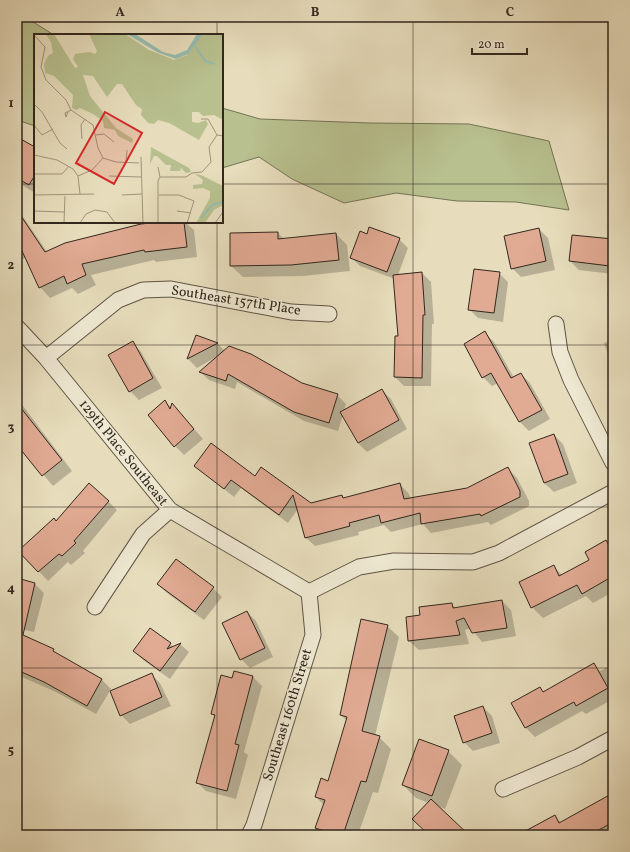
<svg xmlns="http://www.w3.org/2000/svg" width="630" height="852" font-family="Vollkorn,serif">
<rect width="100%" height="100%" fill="#e7ddbc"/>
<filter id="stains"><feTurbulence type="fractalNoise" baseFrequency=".005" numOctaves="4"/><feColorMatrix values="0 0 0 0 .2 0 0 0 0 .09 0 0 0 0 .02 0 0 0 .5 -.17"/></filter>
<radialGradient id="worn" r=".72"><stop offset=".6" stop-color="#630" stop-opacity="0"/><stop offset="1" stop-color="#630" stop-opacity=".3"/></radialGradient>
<path fill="#b8c08f" stroke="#757456" d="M17,17H25L54,35H35V126L17,120Z
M222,108L260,119L370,123L469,124L549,141L569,210L516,202L457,201L396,193L344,203L292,179L259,157L222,168Z"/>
<path fill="#0003" d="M17,138L35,148V193L17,182Z
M17,208L47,252L167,222H185L194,230L197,257L156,262L154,260L91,275L96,285L78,294L72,288L50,298L40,287L26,257L22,260L17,255Z
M539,229L548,238L555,270L521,277L512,268Z
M278,233L284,239L336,234L347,245L350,271L303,276L243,277L231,266Z
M367,235L399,239L408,248L398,275L422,273L431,282L434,324H432L431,386H404L395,377L399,337L395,279L360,266L351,257Z
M573,236L613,240V274L579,270L570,261Z
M499,273L508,282L503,322L478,318L469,309Z
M613,292V316L607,293Z
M485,333L494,342L514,378L521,374L530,383L550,419L529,431L520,422L498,383L492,386L483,377Z
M196,336L217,343L225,351L301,384L337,395L346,404L344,411L382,390L391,399L407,429L367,452L358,443L343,415L338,431L304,421L237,382L235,389L209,380L200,372L214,358L197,368L188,359Z
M613,340V369L604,343Z
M132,342L141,352L162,388L139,400L130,391Z
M17,398L72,471L53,486L17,444Z
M165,402L172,408L173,405L181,414L203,439L184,455L175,446Z
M554,435L563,444L577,483L554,492L544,483Z
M195,466L255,477L262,468L311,504L342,496L344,498L400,484L409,494L411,499L467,489L508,469L517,478L529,501V506L491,525L488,522L431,533L423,524L391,532L384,525L358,532L359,535L315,546L305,537L298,509L288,523L241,488L234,497Z
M108,501L117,510L83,551L85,553L71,565L68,562L48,581L20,551L57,523Z
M613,539V592L593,603L586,596L543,618L532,607L553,566L562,575L590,560L586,552Z
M17,579L35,584L44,593L34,632L17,628Z
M158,584L213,588L222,597L204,620L167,593Z
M502,601L511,610L516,636L482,642L471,628L465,630L469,644L419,650L409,641L407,618L421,616L452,604L456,609Z
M247,612L256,621L273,657L250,668L241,659Z
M387,626L399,637L375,736L379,737L391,749L378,793L373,792L358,835H324L317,827L324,805L316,797L329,782L347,721L341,715Z
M150,629L174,647L180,644L189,652L170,679L143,660L134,651Z
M17,634L53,650L59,656L102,680L111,689L96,714L54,691L17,675Z
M613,664V699L586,714L582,711L535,737L526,728L512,703L540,688L544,692L594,665L600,671Z
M235,673L253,677L262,686L244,752L248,755L236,799L206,791L197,782L215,717L212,713Z
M151,674L160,683L171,706L130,724L121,715Z
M483,707L492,716L500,743L473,751L464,742Z
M448,751L462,765L445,809L436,805L468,835H430L429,803L416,798L403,785Z
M613,797V835H537L555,816L561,823Z"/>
<path fill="#e1aa93" stroke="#32271d" d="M17,137L35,147V175L29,185L17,178Z
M17,210L45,252L65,243L141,224L159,222H184L187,247L145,252L144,250L82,264L86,275L67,284L64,276L39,288L17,240Z
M369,227L400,238L387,272L350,258L360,231L367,234Z
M539,228L546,261L511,269L504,236Z
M278,232V239L336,233L339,260L291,265L230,266V233Z
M572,235L613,239L610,266L569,261Z
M474,269L500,272L494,313L468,310Z
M422,272L425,315H423L422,378L394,377L395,336H398L393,275Z
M485,331L511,378L521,373L542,410L519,422L491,373L482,378L464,344Z
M196,335L218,343L187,359Z
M133,341L153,378L129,392L108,355Z
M229,346L251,354L302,383L338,394L329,423L294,412L228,374L226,381L199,372Z
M382,389L399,420L358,443L340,412Z
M165,400L170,409L172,403L194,429L174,447L148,415Z
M17,403L62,460L42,476L17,445Z
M554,434L568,474L544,483L529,443Z
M211,443L255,476L261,467L311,503L342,495L343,498L400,483L404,499L467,488L508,467L520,491V497L481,516L480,514L421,524L420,513L381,523L379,515L349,523L350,526L305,538L293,495L279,515L231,480L224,489L194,466Z
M89,483L109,501L74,541L76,543L62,556L59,554L38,572L18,551L54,518L56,521Z
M606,540L613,553V576L582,594L577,585L531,608L519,582L554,565L559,576L589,560L585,552Z
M176,559L214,587L195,612L157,584Z
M17,578L35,583L23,635L54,649L53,651L102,679L87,706L44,682L17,670Z
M502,600L507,628L472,633L464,618L456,621L460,635L408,641L406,617L420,615L419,607L452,603L453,608Z
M247,611L265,648L240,660L222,623Z
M361,619L388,625L362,731L380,736L366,782L361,781L343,835H337L315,828L325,800L315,797L321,778L328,781L347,717L340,715Z
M150,628L171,643L167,649L181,643L160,671L133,651Z
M594,663L608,688L576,706L574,702L525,728L511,703L540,687L543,692Z
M234,671L253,676L235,744L239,745L227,791L196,783L215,715L211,714L221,675L232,678Z
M152,673L162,697L120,716L110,691Z
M483,706L492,733L463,743L454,716Z
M419,739L449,750L432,796L402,785Z
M613,793V822L590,835H518L555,815L559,823Z
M431,799L469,835H429L412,819Z"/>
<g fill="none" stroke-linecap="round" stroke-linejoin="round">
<defs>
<path id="minor" d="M556,324L560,352L571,380L613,463
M17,327L46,358L170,510L309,592
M46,358L118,300L143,290L171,289L291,312L329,314
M309,592L359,567L394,561L473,562L499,553L613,492
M95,607L143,534L170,510
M503,789L578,757L613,738
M249,835L254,825L313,635L309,592"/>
</defs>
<use href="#minor" stroke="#5f5445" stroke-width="17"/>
<use href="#minor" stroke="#efe9d3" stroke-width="15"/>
</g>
<path fill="none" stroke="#32271d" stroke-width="1" stroke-opacity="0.55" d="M217,17V35M413,17V835M17,184H35M222,184H613M217,222V835M17,345H613M17,507H613M17,668H613"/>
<g text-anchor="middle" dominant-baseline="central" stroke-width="3" stroke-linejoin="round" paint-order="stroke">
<g font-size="14" fill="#32271d" stroke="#efe9d3">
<text transform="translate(236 301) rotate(9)">Southeast 157th Place</text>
<text transform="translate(123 453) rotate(51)">129th Place Southeast</text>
<text transform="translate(288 715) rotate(-73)">Southeast 160th Street</text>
</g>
</g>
<g transform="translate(34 34)">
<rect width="189" height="189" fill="#e7ddbc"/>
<path d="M12,0H20L41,34L44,33L39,25L41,20L56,18L61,20L63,17L55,0H91L115,16L140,26L153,21L168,0H189V86L180,81L169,82L165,78H158V88L164,89L172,86L174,90L165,106L135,89L124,86L120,90L114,89L107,81L108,75L102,71L88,50H83L73,63L59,42L49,41L56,62L82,94L99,105L98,109L84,102L81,96L70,94L69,87L59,80L46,74L42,76L38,74L39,61L20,42L11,39L10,30L14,22L19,19L17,8ZM117,113L155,134L157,138L152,139L147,134L146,137H136L137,131H132L123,122H120L116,130ZM161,140L167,141L189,152V171L180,176L171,189H162L176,164V157L169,154L159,155V151L168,150L169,146Z" fill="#b8c08f"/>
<path d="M93,0H101L129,18L141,21L153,16L163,0H169L154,20L142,25L123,18Z" fill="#97bcb0"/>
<path fill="none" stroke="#97bcb0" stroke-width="2" d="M161,12L171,27L181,30M167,184L178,171L189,168"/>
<path fill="none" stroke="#9f947c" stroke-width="1" d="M0,1L11,13L7,33L12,46L32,66L37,76L59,91L64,114L69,124M0,70L8,78L26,109L33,115M34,78L32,83L31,79L37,76M167,85H174L183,101M0,91L8,101L19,95M62,101L70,100L80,108M48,105L47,91L51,85M0,121L23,126L39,135L44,142L46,160M107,123L109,189M69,124L82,128L105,129M92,128L93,116M124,133L126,143L124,147V189M0,140H28L35,132M44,142L58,136L69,124M75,142L107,143M126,143H152L158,139L168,138L177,128L175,113L183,101L189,102M0,161L60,160M88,161L108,160M125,161H145L160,167M0,177L30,178M143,177L157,179M30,189L31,162M46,189L52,180L61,176L73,178L81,189M153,189L160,167M181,189L189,178"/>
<path fill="#d62828" fill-opacity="0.15" stroke="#d62828" stroke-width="2" d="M71,78L108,99L80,150L42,129Z"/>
<rect width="189" height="189" fill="none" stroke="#32271d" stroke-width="2"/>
</g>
<rect width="630" height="852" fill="none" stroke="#e7ddbc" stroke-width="44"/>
<path d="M472 48v6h55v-6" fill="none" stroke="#32271d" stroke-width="2"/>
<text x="478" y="48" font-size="12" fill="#32271d" stroke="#efe9d3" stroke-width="3" paint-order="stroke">20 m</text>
<rect x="22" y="22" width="586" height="808" fill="none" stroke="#32271d" stroke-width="1.5"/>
<g font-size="13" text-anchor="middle" font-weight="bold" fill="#32271d">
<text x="120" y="16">A</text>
<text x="315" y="16">B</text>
<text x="510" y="16">C</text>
<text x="11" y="107">1</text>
<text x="11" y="269">2</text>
<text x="11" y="431">3</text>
<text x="11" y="592">4</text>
<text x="11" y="754">5</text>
</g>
<rect width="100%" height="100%" filter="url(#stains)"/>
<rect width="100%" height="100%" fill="url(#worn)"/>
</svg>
